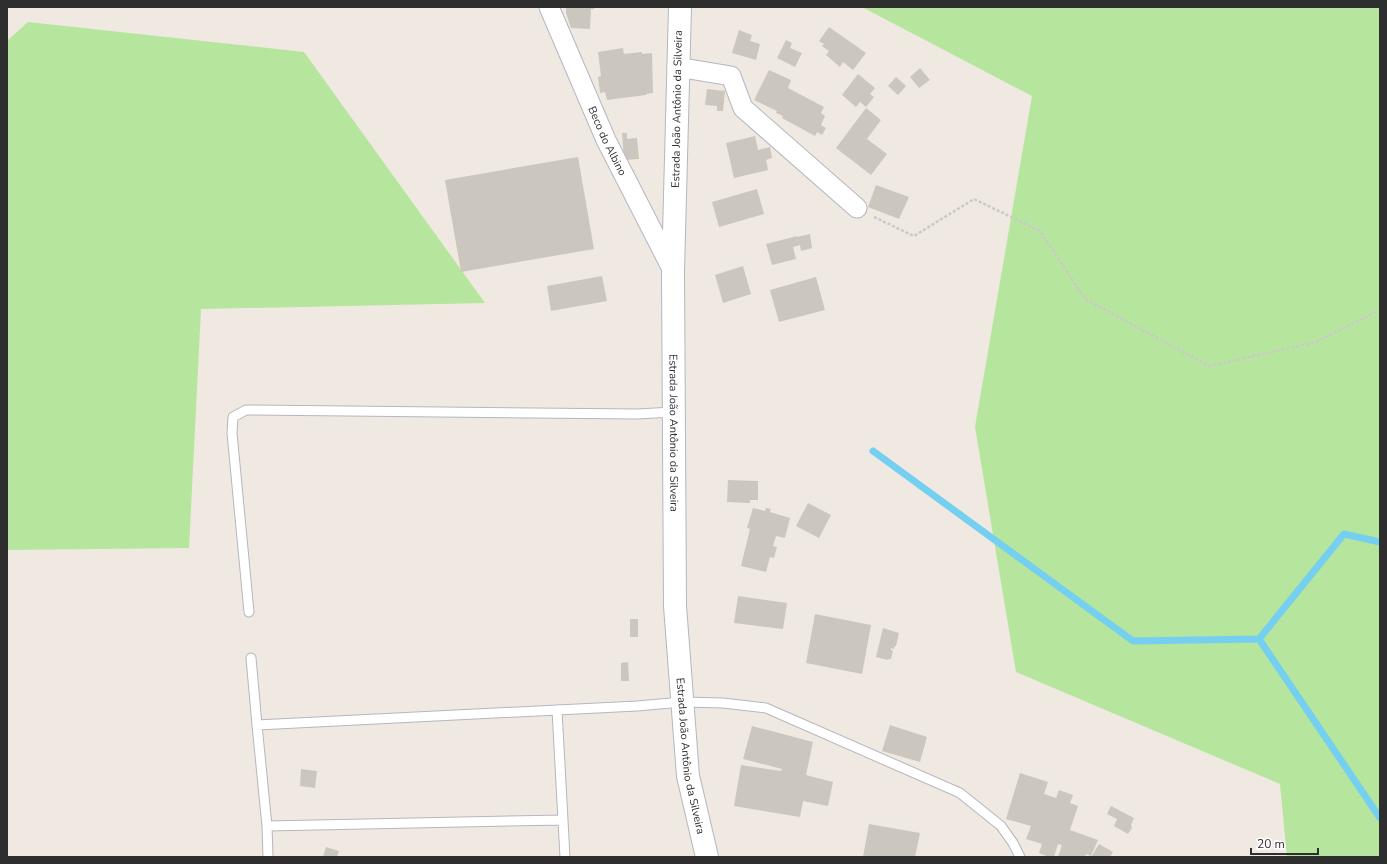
<svg xmlns="http://www.w3.org/2000/svg" width="1387" height="864" font-family="'Nunito Sans',sans-serif">
<rect width="100%" height="100%" fill="#efe9e1"/>
<path fill="#b6e59e" d="M862,7H1380V857H1287L1280,784L1016,672L975,427L1032,96Z
M28,22L304,52L485,303L201,309L189,548L7,550V41Z"/>
<g fill="none" stroke-linecap="round" stroke-linejoin="round">
<path stroke="#75cff0" stroke-width="7" d="M873,451L1133,641L1259,639L1344,534L1380,542
M1259,639L1380,818"/>
</g>
<path fill="#cbc7bf" d="M563,7H594V9H591L590,29L571,28L566,13V8H564Z
M829,27L866,53L853,70L843,62L840,67L826,55L829,51L822,46L824,44L819,41Z
M739,30L752,35L750,41L760,44L756,60L732,53Z
M786,40L792,43L790,48L802,53L795,67L777,58Z
M623,48L624,54L642,52V54L652,53L653,93L646,94V95L607,100L605,92L600,93L598,77L601,76L598,52Z
M920,68L930,80L919,88L910,77Z
M769,70L791,80L788,88L824,107L821,113L825,116L821,125L826,128L822,135L817,132L815,136L782,118L783,116L776,113L777,111L754,100Z
M858,74L875,88L870,94L874,97L866,107L860,102L856,107L842,95Z
M896,77L906,86L898,95L888,86Z
M707,89L725,91L723,111H717V106L705,105Z
M866,108L881,120L867,139L887,154L871,175L836,148Z
M622,133H627V139L637,138L639,159L624,160Z
M755,136L758,150L770,147L772,158L766,160L768,170L734,178L726,143Z
M578,157L594,249L461,272L445,180Z
M876,185L909,197L899,219L868,207Z
M757,189L764,214L719,227L712,202Z
M810,234L812,248L801,251L800,245L793,247L796,259L772,265L766,244L797,236V237Z
M743,266L751,294L723,303L715,275Z
M602,276L607,301L551,311L547,286Z
M816,277L825,310L779,322L770,290Z
M728,480L758,481V500H750V503L727,502Z
M808,503L831,515L819,538L796,526Z
M753,508L765,511L766,508L771,509L770,512L790,518L785,538L776,536L773,546L777,547L774,558L770,557L766,572L741,566L750,529L747,528Z
M738,596L787,603L783,629L734,623Z
M815,614L871,625L862,674L806,663Z
M630,619H638V637H630Z
M883,628L899,633L896,646H895L894,649L891,648V650L893,651L891,659H888V660L876,657Z
M628,662L629,681H621V663Z
M890,725L927,737L920,762L882,751Z
M752,726L813,742L806,775L833,782L828,806L803,801L800,817L734,806L741,765L781,771L782,769L743,759Z
M301,769L317,771L315,788L300,786Z
M1020,773L1048,782L1044,794L1056,798L1059,790L1073,795L1070,803L1078,806L1070,830L1098,840L1091,856L1086,854L1085,857H1058L1062,845L1058,844L1054,857H1049L1039,853L1042,844L1026,839L1031,826L1006,819Z
M1111,806L1134,818L1131,825L1132,828L1128,834L1114,826L1117,819L1107,814Z
M869,824L920,833L915,857H863Z
M1099,844L1113,852L1110,857H1091Z
M326,847L339,851L337,857H323Z"/>
<g fill="none" stroke-linecap="round" stroke-linejoin="round">
<defs>
<path id="lane" d="M249,612L232,433L233,417L246,410L637,414L673,412
M251,658L257,725L637,706L682,702L723,703L766,708L960,793L1001,826L1013,843L1020,857
M557,710L565,857
M257,725L267,826
M268,857L267,826L563,820"/>
<g id="street">
<path id="s1" d="M549,7L606,140L673,271"/>
<path d="M677,67L731,76L743,108L857,208"/>
</g>
<g id="secondary">
<path id="s2" d="M680,7L673,271L675,606L688,776L707,857"/>
</g>
</defs>
<use href="#lane" stroke="#b4b7c1" stroke-width="11"/>
<use href="#street" stroke="#b4b7c1" stroke-width="21"/>
<use href="#secondary" stroke="#b4b7c1" stroke-width="24"/>
<path stroke="#c9c9c9" stroke-width="2.5" stroke-dasharray="3 2" stroke-linecap="butt" d="M874,217L914,236L974,199L1040,231L1085,299L1209,366L1316,342L1380,310"/>
<use href="#lane" stroke="#fff" stroke-width="9"/>
<use href="#street" stroke="#fff" stroke-width="19"/>
<use href="#secondary" stroke="#fff" stroke-width="22"/>
</g>
<g text-anchor="middle" dominant-baseline="central" stroke-width="3" stroke-linejoin="round" paint-order="stroke">
<g font-size="11" fill="#2e2e2e" stroke="#fff">
<text transform="translate(677 109) rotate(-89)">Estrada João Antônio da Silveira</text>
<text stroke="none"><textPath href="#s1" startOffset="146">Beco do Albino</textPath></text>
<text stroke="none"><textPath href="#s2" startOffset="426">Estrada João Antônio da Silveira</textPath></text>
<text stroke="none"><textPath href="#s2" startOffset="750">Estrada João Antônio da Silveira</textPath></text>
</g>
</g>
<rect width="1387" height="864" fill="none" stroke="#2e2e2e" stroke-width="16"/>
<path d="M1251 848v6h67v-6" fill="none" stroke="#2e2e2e" stroke-width="2"/>
<text x="1257" y="848" font-size="12" fill="#2e2e2e" stroke="#ffffff" stroke-width="3" paint-order="stroke">20 m</text>
</svg>
